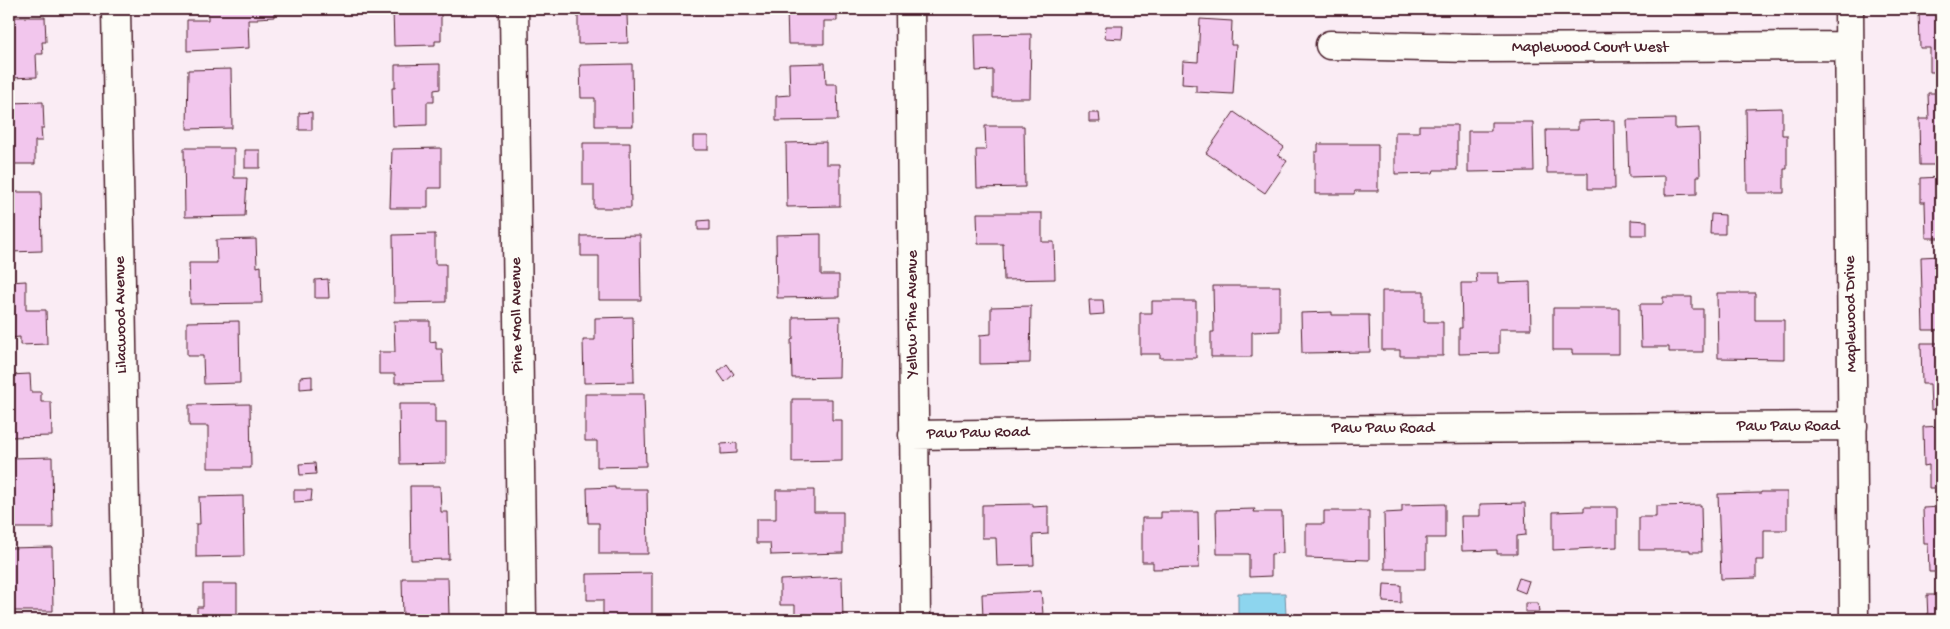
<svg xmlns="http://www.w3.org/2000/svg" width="1950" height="629" font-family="'Gochi Hand',sans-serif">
<rect width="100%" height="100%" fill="#faecf4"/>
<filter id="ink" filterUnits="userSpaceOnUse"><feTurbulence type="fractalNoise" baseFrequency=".02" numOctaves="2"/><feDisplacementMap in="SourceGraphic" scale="10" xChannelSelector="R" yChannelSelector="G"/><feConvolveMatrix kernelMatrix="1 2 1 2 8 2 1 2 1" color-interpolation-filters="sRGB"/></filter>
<g filter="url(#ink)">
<path fill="#8dd5ee" stroke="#728ca0" d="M1238,593H1285L1286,615H1238Z"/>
<path fill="#f2c6ed" stroke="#4a1f2b" d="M208,9H274V17L257,18V20H248L249,48L187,51V20H208Z
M393,9H441V41H435V45L394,46Z
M578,9H625L626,15H627L628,43L578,44Z
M787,9H837V21H824V44H788Z
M1919,9H1941V72H1930V48H1920Z
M9,17H45L46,42H42L43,54H36L37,77L9,78Z
M1200,19L1232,21L1231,45H1236L1233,94L1196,92V85L1182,84L1183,61L1198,62Z
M1106,26H1123L1122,39L1105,38Z
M1031,34L1030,98H993V70L976,71L975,35Z
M825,63L826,84H837L838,120L776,121V96L790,95L789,64Z
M440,64V89L434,90V102H427V125L393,126L392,88H395V65Z
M632,64L633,126H595V98H581L580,65Z
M231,69L232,128L187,129L188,70Z
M1928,93H1941V165H1920L1919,119H1929Z
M43,102L44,128H41L42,141H35V164H9V103Z
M1782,108V135H1787V169H1784V193H1747L1746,109Z
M312,112V130H299V113Z
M1234,112L1284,147L1278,155L1287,161L1265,193L1206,153Z
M1089,113H1099L1100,122H1089Z
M1675,119V129L1699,128L1700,176H1697V194L1665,195V176L1629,177L1627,120Z
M1614,120L1615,189H1588V173H1547L1546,130H1578V121Z
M1491,122H1533L1534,171L1468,172V131H1491Z
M1419,125H1457V170H1434L1433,173L1395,174V132H1419Z
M985,126H1024L1025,187L977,188L976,150H986Z
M693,136H708V150H693Z
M826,142V164H840V206L787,207L786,143Z
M583,143H630L631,208H594V185H583Z
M1318,144H1378V191H1355L1354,194H1315V152H1318Z
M184,148H234V178H247L245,216L185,217Z
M441,148V188H428V208H390L392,149Z
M245,150H260V168H245Z
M1941,177V238H1926L1925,202H1921V178Z
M9,192H41L42,251L9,252Z
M977,213H1042V242H1054L1055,279L1004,280L1003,244H978Z
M1711,214L1725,215V234H1710Z
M710,220V230H698V221Z
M1631,220L1647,221V235H1631Z
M435,234V264H446V302L394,303L393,235Z
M821,234V275H839V297L777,298L776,235Z
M640,235L641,300H599V256H581V236Z
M256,239L257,267L261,266L262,303L190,304L189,263H217L216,240Z
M1941,256V330H1923L1921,257Z
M1476,273H1498V283L1530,282L1531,329H1499V353L1459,354V328H1462L1461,283H1477Z
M328,279L329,298H315V280Z
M26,281V310H46L47,344L20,345V337L9,338V282Z
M1213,286H1280V331L1252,332V357H1211V332H1214Z
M1382,291H1424V322H1443V356H1400V350H1382Z
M1717,293H1755V320H1784V359L1718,358Z
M1663,297H1692V309H1703V352H1669V347H1641L1640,304H1663Z
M1089,300H1103L1104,314L1090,315Z
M1152,301H1196V358H1160V354H1140V313H1152Z
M1031,306L1030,363L980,364V335L991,334V307Z
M1553,308H1619V354H1572V350H1553Z
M1332,312V315H1369L1370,352L1302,353L1301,313Z
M840,316L839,377L792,378L791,340L793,339V317Z
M633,317L634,382L584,383L583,340H595V318Z
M239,321L240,383L204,384L203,356H187V322Z
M394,321H430V342L436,341V349H442L443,382L395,383V374H379V352H395Z
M1921,343H1941V409L1931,410L1930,384H1922Z
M727,364L734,374L725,382L718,372Z
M30,374L31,392H41V402H51L52,436L9,437V375Z
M312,376V388L300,389V377Z
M585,394H644L646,466L597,467V441H585Z
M792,399H832V420H842V461L792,462Z
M250,404L251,468H208V426H189V405Z
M399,404H435V423H446V463L400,464Z
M1941,426V488H1929V465L1924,466L1923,427Z
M737,443V453L721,454V444Z
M52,457L53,528H9V480H12L11,458Z
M315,463L316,474L300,475L299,464Z
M410,486H440L441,512H448L449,559L411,560Z
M615,487V489H647L648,554H599V523H588L587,488Z
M294,490H312L311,501L294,502Z
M776,490H814V512H843V553L771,555L770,543H756V519H776Z
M1761,492H1787V530H1764V560H1756V578L1721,579L1718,494L1761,493Z
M243,496L244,556L196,557V524H200L199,497Z
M1525,503L1526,535L1517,536V554H1497V550L1462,551L1461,516H1480V504Z
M1033,504V507L1048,506V534L1033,535L1034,565L997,566L996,538H982V505Z
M1445,504V538H1426V569H1385L1384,513L1402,512V505Z
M1701,505L1702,552H1690V550H1639V517H1656V506Z
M1584,507H1617V547L1553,550V512L1584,511Z
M1941,507V572H1929L1928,544H1924L1923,508Z
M1255,509L1254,512H1282L1283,553L1271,554V576L1249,577V554H1217L1216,510Z
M1324,511H1369V560L1306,558V524H1324Z
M1161,512H1198L1199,568L1153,569V562H1142V518H1161Z
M52,547L53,611H9V548Z
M652,573V620H603V600H587V574Z
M842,577L843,620H795V605H780V580Z
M402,578H448L449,616H441V620H403Z
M1519,578L1529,581L1525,593L1515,589Z
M203,584H237V620H197V607H203Z
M1384,584L1401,585V603L1383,602Z
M1041,591L1043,614H1032V620H985V618H983L982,594Z
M1927,595H1941V620H1928Z
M1525,603H1538L1539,612H1525Z"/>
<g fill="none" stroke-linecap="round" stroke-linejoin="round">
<defs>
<path id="minor" d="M116,9L127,620
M514,9L522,620
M910,9L916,620
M1849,9L1854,620
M1330,45L1473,48L1849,46
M913,435L1283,430L1853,426"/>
</defs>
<use href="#minor" stroke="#4a1f2b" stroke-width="31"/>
<use href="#minor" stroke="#fdfcf7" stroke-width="28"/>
</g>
</g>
<g text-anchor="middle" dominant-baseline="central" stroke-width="4" stroke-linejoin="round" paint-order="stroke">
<g font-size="16" fill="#4a1f2b" stroke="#fdfcf7">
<text x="1590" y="48">Maplewood Court West</text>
<text transform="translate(913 314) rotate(-90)">Yellow Pine Avenue</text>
<text transform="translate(1852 314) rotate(-91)">Maplewood Drive</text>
<text transform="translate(122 315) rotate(-91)">Lilacwood Avenue</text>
<text transform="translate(518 315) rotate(-91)">Pine Knoll Avenue</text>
<text x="1788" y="427">Paw Paw Road</text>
<text x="1383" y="429">Paw Paw Road</text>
<text transform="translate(978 434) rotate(-1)">Paw Paw Road</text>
</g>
</g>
<rect width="1950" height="629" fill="none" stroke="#fdfcf7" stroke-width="30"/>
<rect x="15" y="15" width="1920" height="599" fill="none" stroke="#4a1f2b" stroke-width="2" filter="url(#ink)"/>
</svg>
